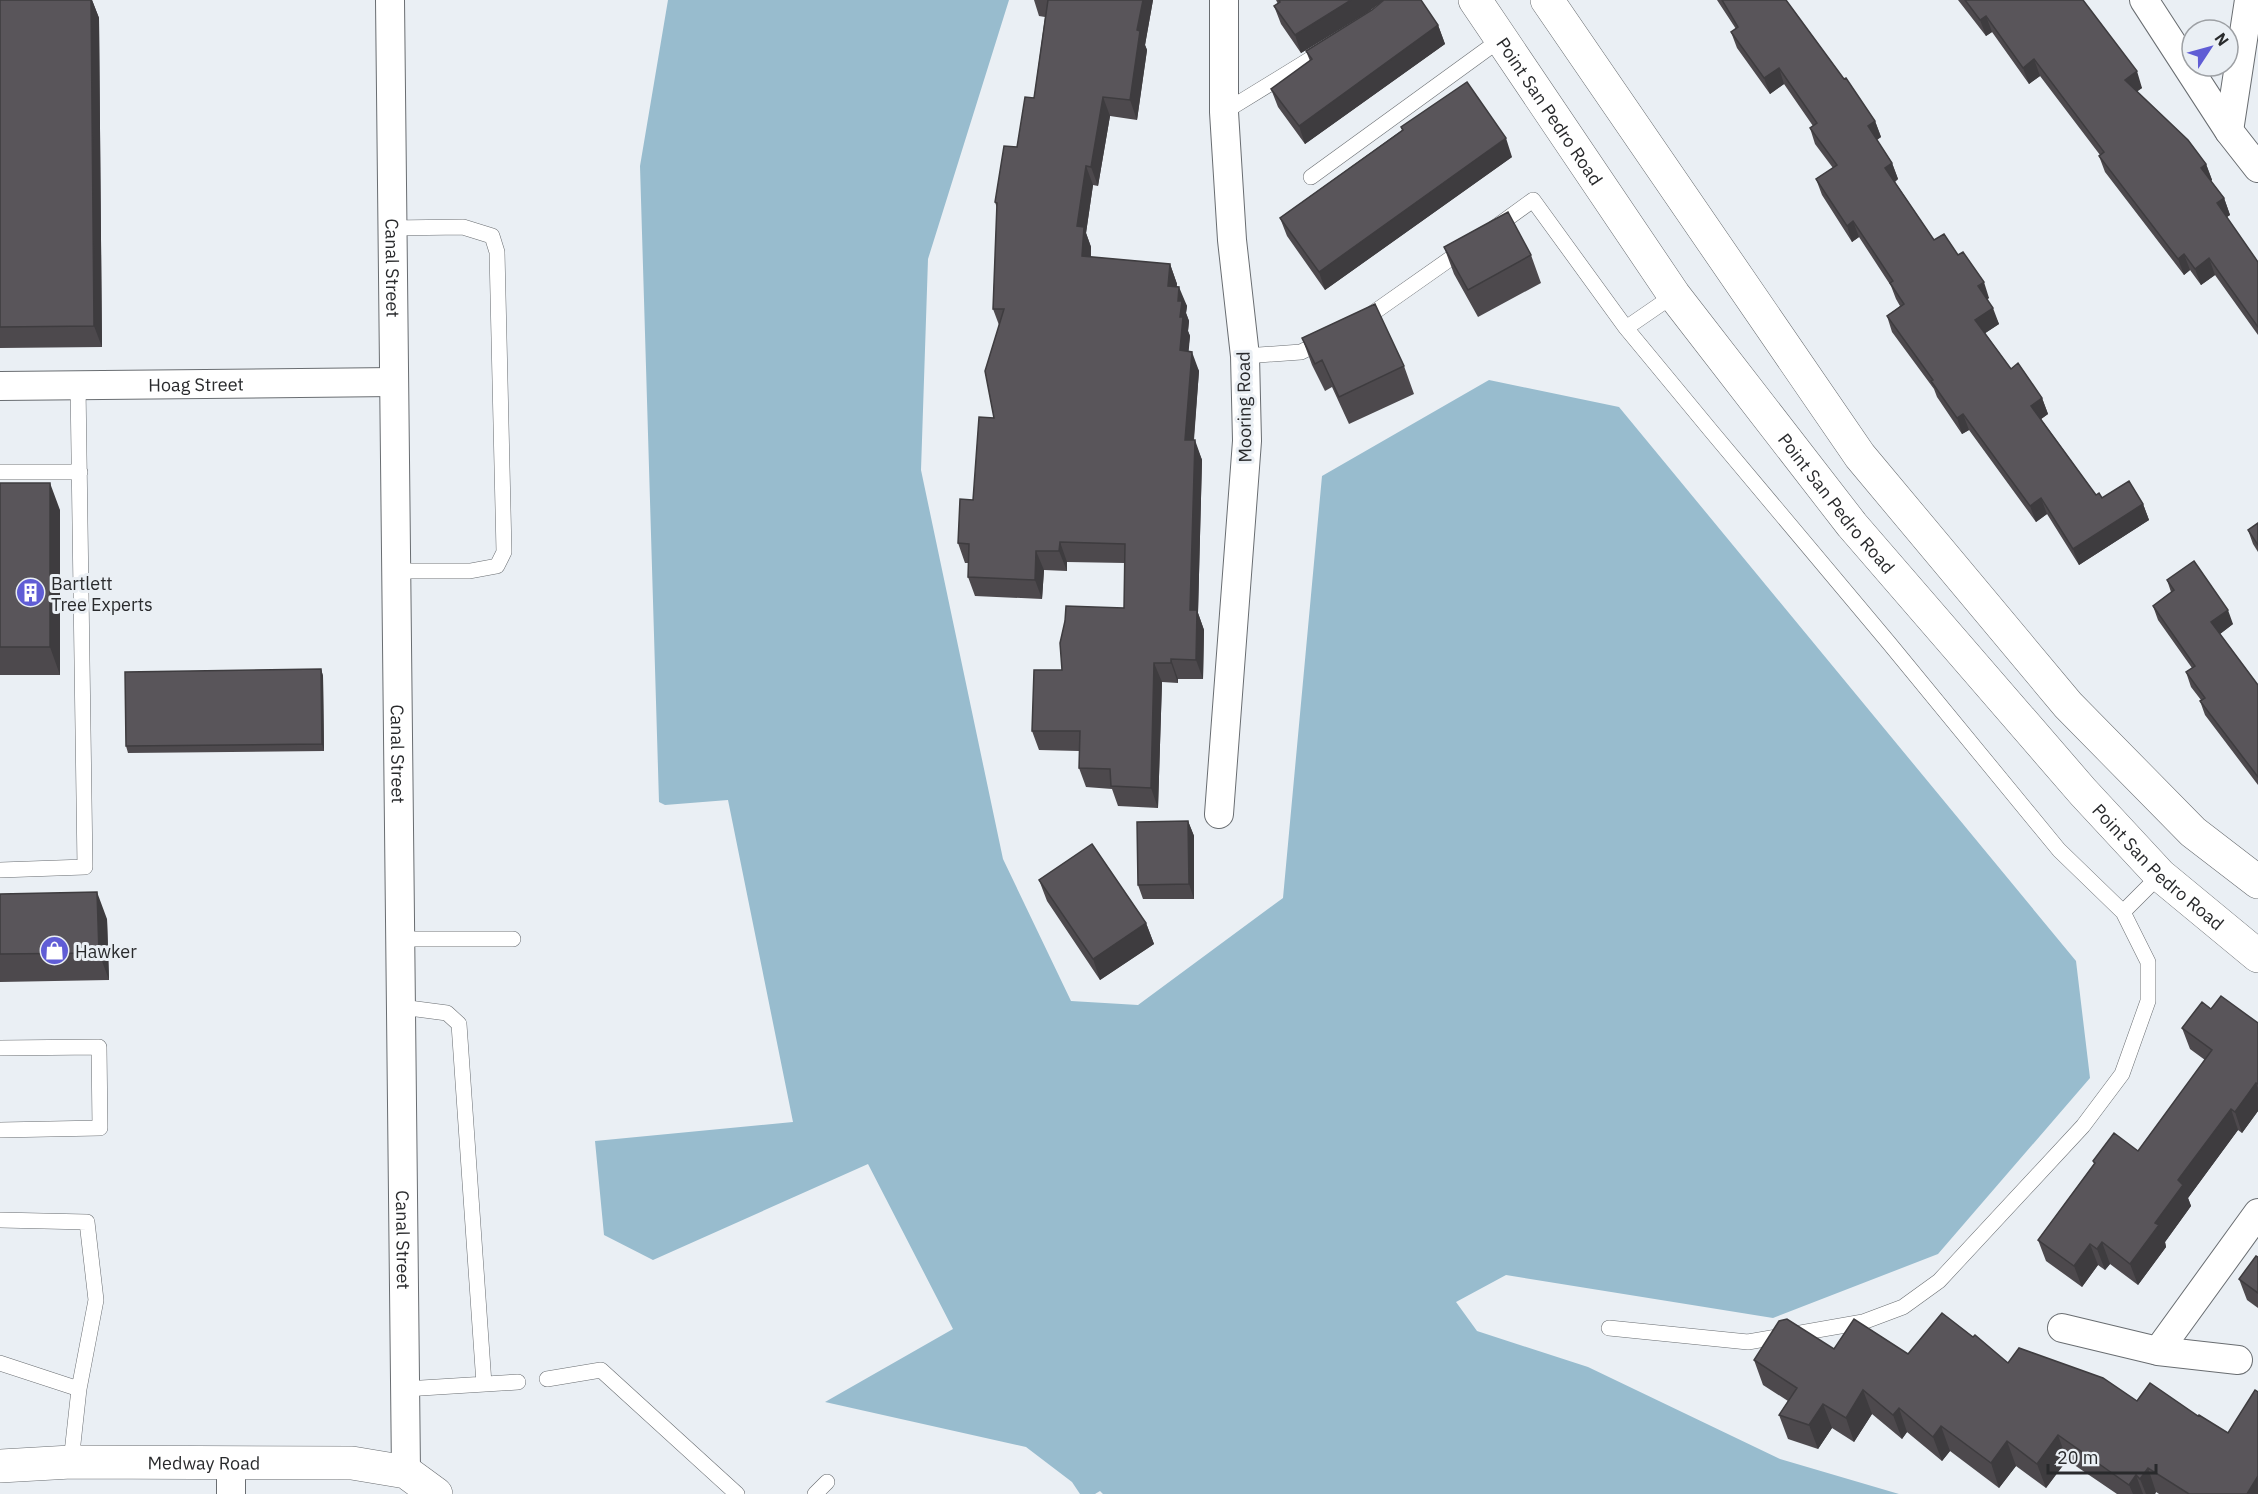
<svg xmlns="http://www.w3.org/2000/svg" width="2258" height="1494" font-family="'IBM Plex Sans',sans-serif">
<rect width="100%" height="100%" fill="#eaeff4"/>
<path fill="#98bcce" d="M668,0H1009L928,259L921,470L1003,859L1071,1001L1138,1005L1283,898L1322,476L1489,380L1619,407L2076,961L2090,1078L1938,1254L1773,1318L1506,1275L1456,1302L1477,1331L1588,1367L1780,1459L1899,1494H1103L1100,1491L1095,1494H1080L1072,1482L1026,1447L825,1402L953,1329L868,1164L653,1260L604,1235L595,1141L793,1122L728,800L665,805L659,802L640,166Z"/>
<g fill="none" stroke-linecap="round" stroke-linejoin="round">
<defs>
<path id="lane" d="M1224,112L1325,50
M1311,177L1501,39
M392,228L463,227L492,236L497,252L504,552L497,566L470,571H395
M1493,229L1533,200L1626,328L1712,432L1889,643L2059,850L2123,912
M1363,320L1464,249
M1626,328L1674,295
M1245,356L1301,352L1323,341
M0,472H80
M0,870L85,867L78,385
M400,939H513
M401,1007L447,1013L459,1024L484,1384
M0,1048L99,1047L100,1128L0,1130
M0,1220L87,1222L96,1300L79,1389L71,1462
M1609,1328L1748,1342L1863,1322L1903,1307L1939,1281L2083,1126L2122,1074L2148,1001V962L2123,912L2160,875
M0,1363L79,1389
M547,1379L601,1370L737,1494
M405,1389L518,1382
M815,1494L827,1482"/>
<g id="street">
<path id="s1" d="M390,0L406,1472"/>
<path d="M2144,0L2229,131L2258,168"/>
<path d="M2229,131L2249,0"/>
<path id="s2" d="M0,386L394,382"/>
<path d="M1219,814L1247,441L1245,356L1232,240L1224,112V0"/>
<path d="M2062,1328L2158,1351L2238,1360"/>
<path d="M2158,1351L2258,1213"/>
<path d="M231,1463V1494"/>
</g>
<g id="secondary">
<path id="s3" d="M1475,0L1674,295L1852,525L2083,792L2160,875L2258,956"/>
<path d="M1547,0L1860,456L2068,705L2193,832L2258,882"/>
<path id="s4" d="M0,1466L71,1462L352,1463L406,1472L436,1494"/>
</g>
</defs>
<use href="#lane" stroke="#696d71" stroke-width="16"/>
<use href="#street" stroke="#696d71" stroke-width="30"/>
<use href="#secondary" stroke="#696d71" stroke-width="34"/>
<use href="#lane" stroke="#fff" stroke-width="15"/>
<use href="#street" stroke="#fff" stroke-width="28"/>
<use href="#secondary" stroke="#fff" stroke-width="33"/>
</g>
<path fill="#4d494d" d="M0,0H92L99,18L102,347L0,348Z
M1034,0H1153L1145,45L1147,50L1137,120L1110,116L1098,186L1093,185L1086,233L1091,247V257L1170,264L1177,284L1176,287L1187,306L1186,313L1189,321L1188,331L1190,336L1188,351L1199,371L1194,440L1202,460L1198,613L1204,630L1203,679H1178V683L1162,682L1158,808L1118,806L1112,789L1086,787L1079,768V751L1039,750L1032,731L1062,670L1124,608L1125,563L1067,562V571L1044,570L1042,599L975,596L968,577V563H965L958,543L973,500L994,418L999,325L993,309L997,208L995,202L1017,147L1034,98L1045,17L1039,16Z
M1276,0H1384L1368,12L1301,53L1281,24L1274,6L1278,4Z
M1717,0H1786L1875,121L1881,137L1877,140L1892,163L1898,179L1895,182L1934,240L1989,298L1987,299L1999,324L1985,333L2011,369L2042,398L2048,414L2041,419L2096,495L2102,498L2143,504L2149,520L2079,565L2047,514L2036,522L1969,430L1962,434L1937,397L1934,389L1892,332L1887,316L1900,306L1896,299L1891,286L1859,237L1852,242L1822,195L1816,179L1833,168L1815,144L1810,128L1813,126L1784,84L1770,94L1737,48L1731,32L1736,29Z
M1958,0H2083L2142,88L2137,91L2206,164L2212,180L2211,181L2224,198L2230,215L2226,217L2258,262V335L2215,275L2201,285L2190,270L2184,275L2105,172L2099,156L2100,155L2040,76L2029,84L1992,32L1986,36Z
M1372,10L1438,25L1445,44L1305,144L1278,107L1271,89L1310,61L1306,51Z
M1401,127L1512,157L1325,290L1287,236L1280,218L1402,130Z
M1444,247L1531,255L1541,283L1478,317L1454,274Z
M1302,338L1404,366L1414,394L1349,424L1332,387L1325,391L1312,365Z
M0,483L60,510V675H0Z
M2258,523V552L2253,544L2248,530Z
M2167,580L2233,624L2220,634L2258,685V785L2205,715L2200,701L2201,700L2191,687L2186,672L2192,668L2158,620L2153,606L2171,592Z
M321,669L323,676L324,751L128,753L126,746Z
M1188,821L1194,836V899H1143L1138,885Z
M1039,880L1146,923L1154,944L1100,980L1047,901Z
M0,894L107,919L109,980L0,982Z
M2211,1009L2258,1023V1111L2242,1133L2238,1130L2188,1198L2191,1206L2165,1242L2166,1247L2138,1285L2110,1264L2105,1270L2098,1265L2082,1287L2046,1261L2038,1240L2094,1164L2093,1161L2138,1151L2205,1060L2190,1049L2182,1028Z
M2258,1257V1308L2247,1300L2239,1279Z
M1973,1337L2008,1363L2258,1494H2159L2156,1492L2155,1494H2117L2067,1460L2046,1488L2016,1466L1999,1488L1950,1451L1942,1461L1907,1432L1902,1439L1872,1414L1854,1442L1832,1428L1818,1449L1788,1439L1779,1415L1788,1401L1763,1385L1754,1360L1834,1349L1908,1354Z"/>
<path fill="#3e3c3f" d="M91,0H92L99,18L102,347L94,326Z
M1143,0H1153L1145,45L1147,50L1137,120L1130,100L1137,30Z
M1351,0H1384L1368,12L1301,53L1295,35Z
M1986,16L1992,32L1986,36L1980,20Z
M1438,25L1445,44L1305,144L1299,126Z
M2034,59L2040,76L2029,84L2023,68Z
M1779,68L1784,84L1770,94L1764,78Z
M2137,71L2142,88L2131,96L2125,80Z
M1103,97L1110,116L1098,186L1091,167Z
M1875,121L1881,137L1873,142L1868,126Z
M1506,138L1512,157L1325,290L1319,272Z
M1892,163L1898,179L1891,184L1885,168Z
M2206,164L2212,180L2207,184L2201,168Z
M1086,166L1093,185L1086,233L1091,247L1090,276L1082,256L1077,226Z
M2224,198L2230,215L2223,220L2217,203Z
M1853,221L1859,237L1852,242L1847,226Z
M2184,254L2190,270L2184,275L2178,259Z
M2209,258L2215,275L2201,285L2195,269Z
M1170,264L1177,284L1175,306L1168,286Z
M1984,282L1989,298L1984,302L1978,286Z
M1179,287L1187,306L1186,313L1189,321L1188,331L1190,336L1187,370L1180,350L1178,301Z
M1993,308L1999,324L1981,336L1975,320Z
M1192,352L1199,371L1192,460L1185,440Z
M2042,398L2048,414L2037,422L2031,406Z
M1963,414L1969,430L1962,434L1957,418Z
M1195,440L1202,460L1198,613L1204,630L1203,679L1196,660L1190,610Z
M50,483L60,510V675L50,647Z
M2041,498L2047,514L2036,522L2030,506Z
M2143,504L2149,520L2079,565L2073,549Z
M1060,542L1067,562V571L1059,551Z
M1036,551L1044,570L1042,599L1035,580Z
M2228,610L2233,624L2216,637L2211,622Z
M1171,659L1178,679V683L1171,663Z
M1154,663L1162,682L1158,808L1151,788Z
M321,669L323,676L324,751L322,744Z
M1188,821L1194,836V899L1189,884Z
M97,892L107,919L109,980L99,953Z
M1146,923L1154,944L1100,980L1093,959Z
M2256,1083L2258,1088V1111L2242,1133L2235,1112Z
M2231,1109L2238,1130L2188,1198L2191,1206L2165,1242L2166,1247L2138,1285L2130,1264L2155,1223L2178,1180Z
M2102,1242L2110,1264L2105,1270L2097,1249Z
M2090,1244L2098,1265L2082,1287L2074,1266Z
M1863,1390L1872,1414L1854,1442L1846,1418Z
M1823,1404L1832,1428L1818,1449L1809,1425Z
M1899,1408L1907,1432L1902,1439L1893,1415Z
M1941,1426L1950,1451L1942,1461L1933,1437Z
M2058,1435L2067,1460L2046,1488L2037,1464Z
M2007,1441L2016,1466L1999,1488L1991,1463Z
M2148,1468L2156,1492L2155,1494H2146L2140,1479Z
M2136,1475L2143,1494H2133L2129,1485Z
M2258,1476V1494H2247Z"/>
<path fill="#59555a" stroke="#3e3c3f" stroke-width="1.5" d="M0,0H91L94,326L0,327Z
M1048,0H1143L1137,30L1140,31L1130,100L1103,97L1091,167L1086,166L1077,226L1084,227L1082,256L1170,264L1168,286L1179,287L1178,301H1182L1180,317H1183L1180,350L1192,352L1185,440H1195L1190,610H1197L1196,660L1171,659V663H1154L1151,788L1111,786L1110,769L1079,768L1080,731H1032L1034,670H1062L1060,643L1065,621L1066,606L1124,608L1125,544L1060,542L1059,551H1036L1035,580L968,577L969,544L958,543L960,499L973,500L979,417L994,418L985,371L1004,309H993L997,203L995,202L1004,146L1017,147L1025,97L1034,98Z
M1279,0H1351L1295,35L1274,6L1280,2Z
M1384,0H1421L1438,25L1299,126L1271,89L1312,59L1306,51L1372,10Z
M1722,0H1786L1844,79L1846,78L1875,121L1868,126L1892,163L1885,168L1934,240L1944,234L1958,255L1963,252L1984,282L1978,286L1993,308L1975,320L2011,369L2018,363L2042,398L2031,406L2096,495L2099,493L2102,498L2129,481L2143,504L2073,549L2041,498L2030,506L1963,414L1957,418L1931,381L1933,380L1887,316L1904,304L1890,283L1893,281L1853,221L1847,226L1816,179L1837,165L1810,128L1817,123L1779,68L1764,78L1731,32L1738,27Z
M1965,0H2083L2137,71L2125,80L2188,140L2206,164L2201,168L2224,198L2217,203L2258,262V327L2209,258L2195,269L2184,254L2178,259L2099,156L2104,152L2034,59L2023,68L1986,16L1980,20Z
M1467,82L1506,138L1319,272L1280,218L1403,130L1401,127Z
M1508,212L1531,255L1468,290L1444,247Z
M1375,304L1404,366L1339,397L1322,360L1315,364L1302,338Z
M0,483H50V647H0Z
M2258,523V545L2248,530Z
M2194,561L2228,610L2211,622L2258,685V777L2200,701L2205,698L2186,672L2195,666L2153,606L2174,590L2167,580Z
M321,669L322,744L126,746L125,672Z
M1188,821L1189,884L1138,885L1137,822Z
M1092,844L1146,923L1093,959L1039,880Z
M97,892L99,953L0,954V894Z
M2221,996L2258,1023V1084L2256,1083L2235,1112L2231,1109L2178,1180L2183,1185L2155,1223L2159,1225L2130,1264L2102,1242L2097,1249L2090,1244L2074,1266L2038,1240L2095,1163L2093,1161L2114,1133L2138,1151L2212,1050L2182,1028L2202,1002L2211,1009Z
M2256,1256L2258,1257V1293L2239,1279Z
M1942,1313L1973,1337L1975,1335L2008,1363L2019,1348L2103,1378L2137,1401L2150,1383L2198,1416L2199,1415L2228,1433L2255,1390L2258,1392V1476L2247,1494H2189L2148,1468L2140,1479L2136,1475L2129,1485L2058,1435L2037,1464L2007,1441L1991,1463L1941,1426L1933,1437L1899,1408L1893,1415L1863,1390L1846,1418L1823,1404L1809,1425L1779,1415L1797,1388L1754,1360L1779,1321L1787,1319L1834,1349L1854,1319L1908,1354Z"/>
<defs>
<symbol id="building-disc" viewBox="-11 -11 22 22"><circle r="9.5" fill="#605dd5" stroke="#eaeff4"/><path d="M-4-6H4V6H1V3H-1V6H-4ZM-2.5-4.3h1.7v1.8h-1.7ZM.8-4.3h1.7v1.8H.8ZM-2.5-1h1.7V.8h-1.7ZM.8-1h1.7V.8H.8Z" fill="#fff"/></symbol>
<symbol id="shop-disc" viewBox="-11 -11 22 22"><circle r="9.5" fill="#605dd5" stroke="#eaeff4"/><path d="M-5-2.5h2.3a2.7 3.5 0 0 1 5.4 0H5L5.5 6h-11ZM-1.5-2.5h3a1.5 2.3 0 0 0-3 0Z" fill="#fff"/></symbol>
</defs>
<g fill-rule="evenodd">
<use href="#building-disc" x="14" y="576" width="33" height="33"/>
<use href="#shop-disc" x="38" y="934" width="33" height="33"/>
</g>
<g text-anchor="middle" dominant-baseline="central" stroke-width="6" stroke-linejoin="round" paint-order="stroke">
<g font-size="18" fill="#292a2c" stroke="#eaeff4">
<text stroke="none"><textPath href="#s3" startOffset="134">Point San Pedro Road</textPath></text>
<text stroke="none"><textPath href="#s1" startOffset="268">Canal Street</textPath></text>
<text stroke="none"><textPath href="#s2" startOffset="196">Hoag Street</textPath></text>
<text transform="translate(1244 407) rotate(-91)">Mooring Road</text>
<text stroke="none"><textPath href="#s3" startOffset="620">Point San Pedro Road</textPath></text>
<text stroke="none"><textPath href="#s1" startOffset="754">Canal Street</textPath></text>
<text stroke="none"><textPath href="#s3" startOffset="1106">Point San Pedro Road</textPath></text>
<text stroke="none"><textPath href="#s1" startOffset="1240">Canal Street</textPath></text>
<text stroke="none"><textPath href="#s4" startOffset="204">Medway Road</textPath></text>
</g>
<g font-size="18" fill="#292a2c" stroke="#eaeff4" text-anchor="start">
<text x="51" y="583">Bartlett<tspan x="51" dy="21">Tree Experts</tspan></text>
<text x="75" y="951">Hawker</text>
</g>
</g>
<g transform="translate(2210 48) rotate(54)"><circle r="28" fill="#eaeff4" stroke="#9da0a4" stroke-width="1.5"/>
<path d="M0-4.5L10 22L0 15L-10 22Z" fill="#605dd5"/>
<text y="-9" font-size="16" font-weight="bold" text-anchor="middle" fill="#292a2c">N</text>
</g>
<path d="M2048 1464v9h108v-9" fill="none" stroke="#292a2c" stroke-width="3"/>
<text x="2057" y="1464" font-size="18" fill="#292a2c" stroke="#eaeff4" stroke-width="4.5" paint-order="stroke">20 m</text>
</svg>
